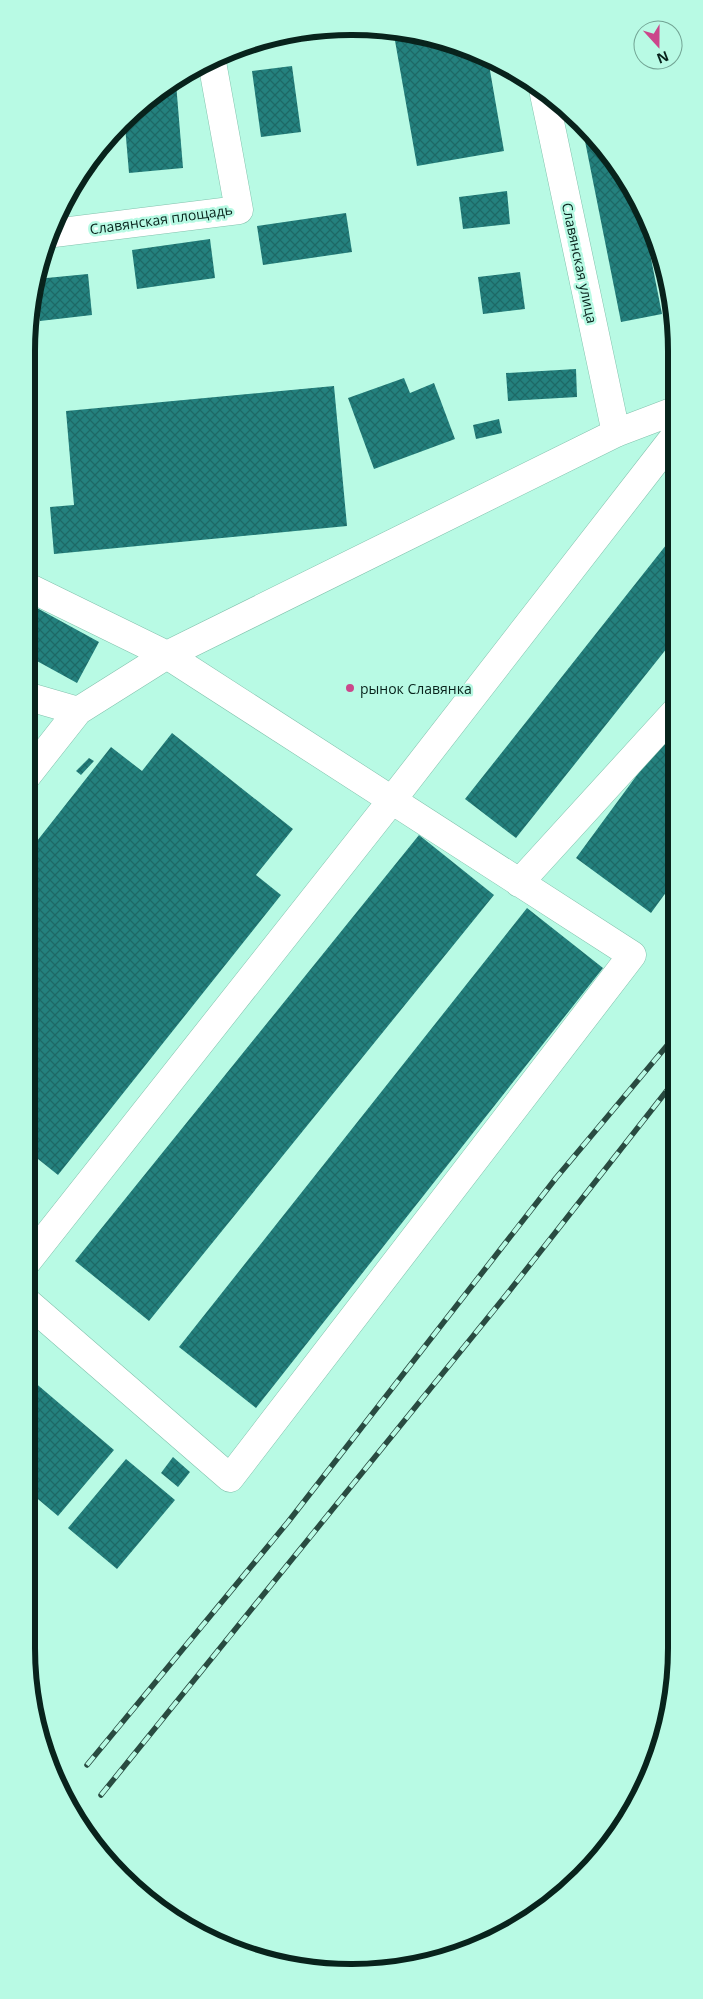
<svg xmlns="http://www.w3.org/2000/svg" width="703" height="1999" font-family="'Open Sans',sans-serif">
<defs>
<pattern id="building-cross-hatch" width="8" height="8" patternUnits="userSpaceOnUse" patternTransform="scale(1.25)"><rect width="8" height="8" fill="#24817e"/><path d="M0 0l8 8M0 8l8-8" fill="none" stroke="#1d6966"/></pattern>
</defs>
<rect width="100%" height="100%" fill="#b8fae4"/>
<path fill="url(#building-cross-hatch)" d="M394,35L435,37L488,59L504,151L417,166Z
M292,66L301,132L261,137L252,71Z
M174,83H176L183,168L129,173L125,126Z
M582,126L596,137L640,203L662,314L621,322Z
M507,191L510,224L463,229L459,197Z
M346,213L352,252L263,265L257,226Z
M210,239L215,278L137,289L132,250Z
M520,272L525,309L483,314L478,277Z
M88,274L92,315L40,321L36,279Z
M576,369L577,397L508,401L506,373Z
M404,378L410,393L434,383L455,439L374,469L348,398Z
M334,386L347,526L54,554L50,507L74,505L66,411Z
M499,419L502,433L476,439L473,425Z
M674,535L675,638L516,838L465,799Z
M26,602L99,642L77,683L26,655Z
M172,733L293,829L256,875L281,895L58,1175L33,1155L26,1163V855L111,747L142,771Z
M662,741L675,751V880L651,913L576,858Z
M89,758L94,761L81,775L76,771Z
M419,835L494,895L149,1321L75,1261Z
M527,908L603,968L256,1408L179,1347Z
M26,1375L114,1450L58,1516L26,1489Z
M173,1457L190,1472L178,1487L161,1473Z
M126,1459L175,1500L117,1569L68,1528Z"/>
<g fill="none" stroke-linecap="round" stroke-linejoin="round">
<defs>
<path id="minor" d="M544,94L616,433
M54,233L239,210L212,62
M26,586L167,655L616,433L674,411
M26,696L78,711
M26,777L78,711L167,655L632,955L230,1478L26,1301
M519,883L675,712
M26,1263L392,800L674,437"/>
</defs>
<use href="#minor" stroke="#82c2ad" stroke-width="29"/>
<use href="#minor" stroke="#fff" stroke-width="28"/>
<defs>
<path id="rail" d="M87,1765L288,1522L556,1178L675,1036
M101,1795L507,1294L676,1079"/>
</defs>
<use href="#rail" stroke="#294b41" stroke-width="5.5"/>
<use href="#rail" stroke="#b8fae4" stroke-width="4" stroke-dasharray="11" stroke-linecap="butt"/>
</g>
<circle fill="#cb478b" stroke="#b8fae4" stroke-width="2" cx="350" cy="688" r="5"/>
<g text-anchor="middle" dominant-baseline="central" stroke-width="5" stroke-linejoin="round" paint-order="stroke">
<g font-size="14" fill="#08231c" stroke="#b8fae4">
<text transform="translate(161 219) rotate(-8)">Славянская площадь</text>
<text transform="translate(580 263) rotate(78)">Славянская улица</text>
</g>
<g font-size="14" fill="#08231c" stroke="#b8fae4" text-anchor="start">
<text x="360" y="688">рынок Славянка</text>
</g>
</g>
<path d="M0 0H703V1999H0ZM351 35H352A316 316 0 0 1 668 351V1648A316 316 0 0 1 352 1964H351A316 316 0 0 1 35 1648V351A316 316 0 0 1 351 35Z" fill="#b8fae4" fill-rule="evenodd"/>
<path fill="none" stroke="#08231c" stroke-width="6" d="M351 35H352A316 316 0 0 1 668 351V1648A316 316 0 0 1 352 1964H351A316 316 0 0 1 35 1648V351A316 316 0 0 1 351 35Z"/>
<g transform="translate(658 45) rotate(159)"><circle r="24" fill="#b8fae4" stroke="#72a494"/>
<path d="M0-4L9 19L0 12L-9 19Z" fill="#cb478b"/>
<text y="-8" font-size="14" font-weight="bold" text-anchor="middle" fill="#08231c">N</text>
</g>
</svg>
